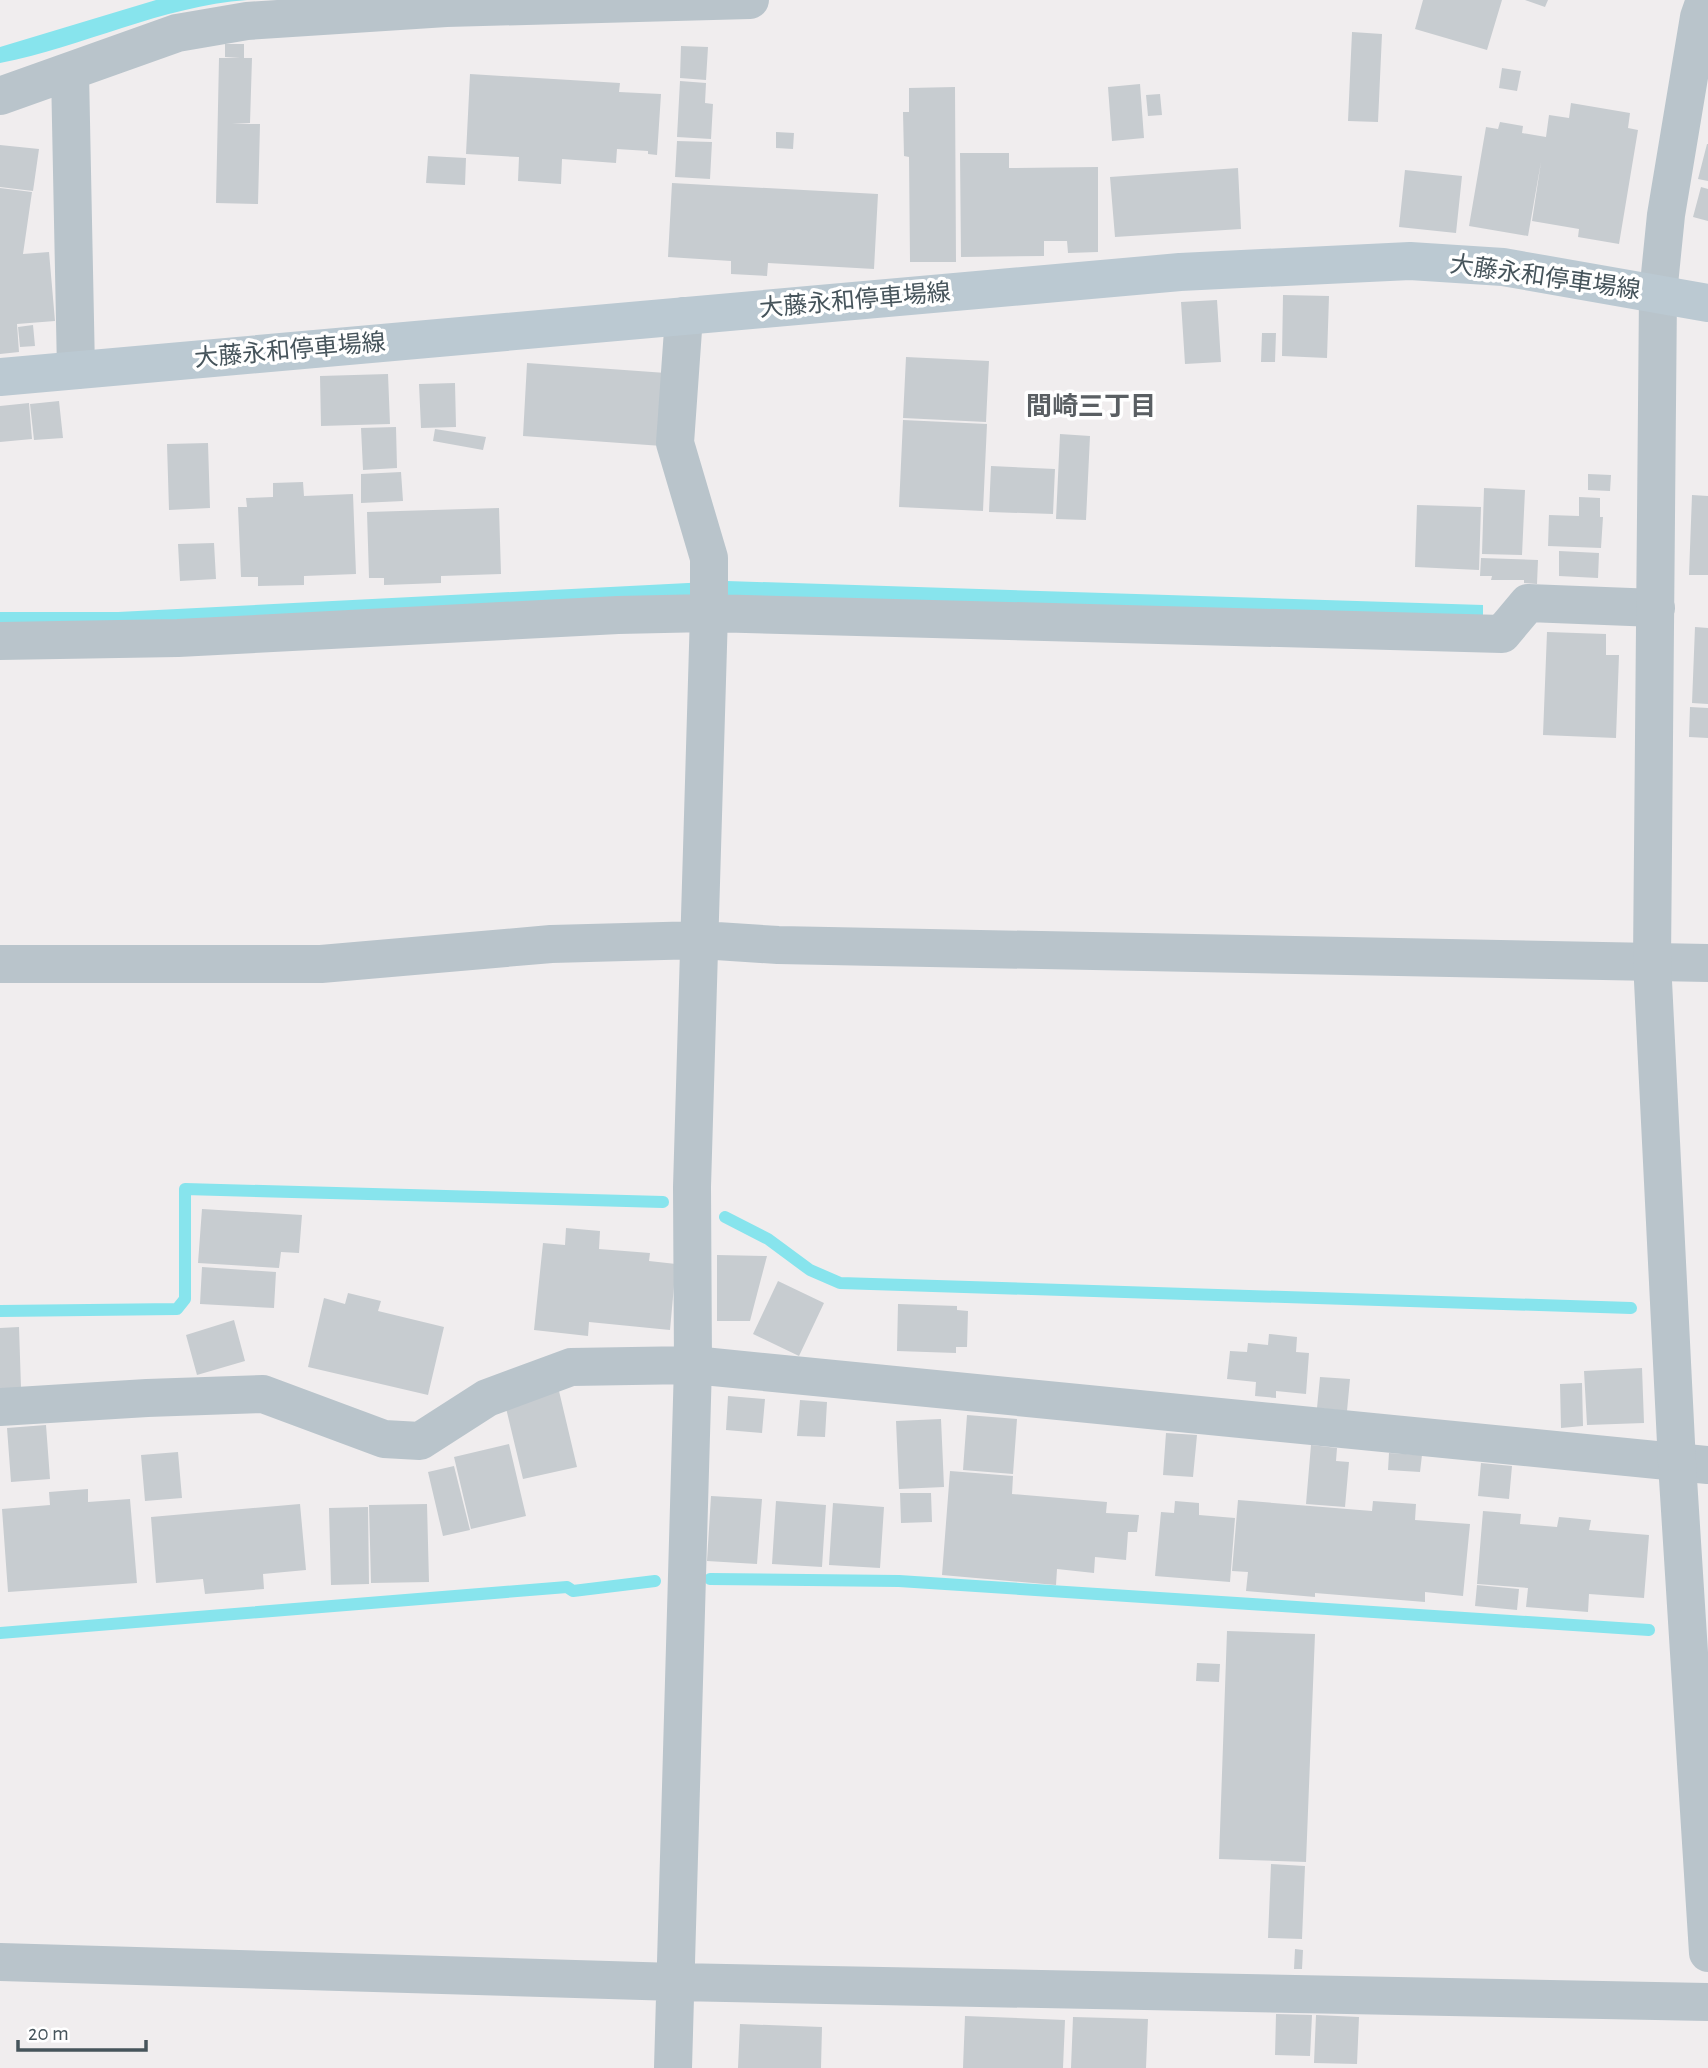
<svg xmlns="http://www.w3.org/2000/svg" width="1708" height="2068" font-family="'Alegreya Sans','Noto Sans JP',sans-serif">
<rect width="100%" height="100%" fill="#f0edee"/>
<path fill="#87e4ed" d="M156,0H247C162,6 83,47 0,63V47Z
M727,581L1483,605V623L0,628V612H118Z"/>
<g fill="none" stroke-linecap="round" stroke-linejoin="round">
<path stroke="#87e4ed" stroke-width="12" d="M725,1217L768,1239L810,1270L840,1283L1631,1308
M0,1311L177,1309L185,1299V1189L663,1202
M710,1579L899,1581L1649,1630
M0,1633L567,1587L573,1591L655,1581"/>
</g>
<path fill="#c7ccd0" d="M1423,0H1502L1487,50L1415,29Z
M1525,0H1548L1545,7Z
M1352,32L1382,34L1378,122L1348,121Z
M225,44H244V58H252L250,123L232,124H260L258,204L216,203L219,58H240L225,57Z
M681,46L708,47L706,80L680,78Z
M1502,68L1521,71L1517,91L1499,88Z
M470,74L620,83L619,92L661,94L657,155L648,154V151L617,149L616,163L562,159L561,184L518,181L519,157L466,154Z
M680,81L706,83L705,103L713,104L711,139L677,137Z
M1140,84L1144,138L1112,141L1108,87Z
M955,87L956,262H910L909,157L904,156L903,112H909V88Z
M1160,94L1162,115L1148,116L1146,95Z
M1571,103L1630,113L1628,128L1638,130L1619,244L1578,237L1579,229L1532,221L1541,162L1528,236L1469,226L1486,127L1498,129L1500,122L1523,126L1522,133L1546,137L1549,115L1569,118Z
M776,132L794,133L793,149L776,148Z
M677,141L712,142L710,179L675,177Z
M1707,144H1708V181L1698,179Z
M0,145L39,149L33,191L0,187Z
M960,153H1009V168L1098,167V252L1068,253L1067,241H1044V256L961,257Z
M428,156L466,158L465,185L426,183Z
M1238,168L1241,229L1115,237L1110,177Z
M1405,170L1462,176L1456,233L1399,227Z
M672,183L878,194L874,269L768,263L767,276L731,274V261L668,257Z
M1701,187L1708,189V221L1693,217Z
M0,188L32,192L23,254L49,252L55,321L17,324L19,352L0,354Z
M1283,295L1329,296L1327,358L1282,356Z
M1217,300L1221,362L1185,364L1181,302Z
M33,325L35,346L20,347L18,327Z
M1262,333H1276L1275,362H1261Z
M906,357L989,361L986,422L903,418Z
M527,363L666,373L662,446L523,436Z
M388,374L390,424L321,426L320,376Z
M455,383L456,427L421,428L419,384Z
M59,401L63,438L34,440L30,404Z
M29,403L32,439L0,442V406Z
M903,420L987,424L983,511L899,507Z
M396,427L397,468L363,470L361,428Z
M435,429L486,437L483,450L433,441Z
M1060,434L1090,436L1086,520L1056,519Z
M208,443L210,508L169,510L167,444Z
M991,466L1055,469L1053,514L989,512Z
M401,472L403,501L361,503V474Z
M1588,474L1611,475L1610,491L1588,490Z
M303,482L304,496L353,494L356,574L304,576V585L258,586V577H241L238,507H247L246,498L273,497V483Z
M1484,488L1525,490L1522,555L1482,554Z
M1692,495L1708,496V575H1689Z
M1579,497L1600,498V517H1603L1601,548L1548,546L1549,515L1579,516Z
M1417,505L1481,507L1479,570L1415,567Z
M499,508L501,574L441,576V583L384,585V578H369L367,512Z
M214,543L216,579L180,581L178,544Z
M1559,551L1599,553L1598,578L1559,576Z
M1481,558L1538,560L1537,584L1524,583V580H1491L1492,576H1480Z
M1695,627L1708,628V704L1692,703Z
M1547,632L1606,634V655H1619L1616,738L1543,735Z
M1690,707L1708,708V738L1689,737Z
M202,1209L302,1215L299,1253L281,1252L279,1268L198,1263Z
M566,1228L600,1231L599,1249L650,1253L649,1261L676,1264L670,1330L589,1322L588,1336L534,1330L543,1243L565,1245Z
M717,1255L767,1256L750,1321H717Z
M202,1267L276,1272L274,1308L200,1304Z
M778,1281L824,1303L799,1356L753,1334Z
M348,1293L381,1301L378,1311L444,1327L428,1395L308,1367L324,1298L345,1304Z
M898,1304L957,1306V1310L968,1311L967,1347H956V1353L897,1351Z
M234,1320L245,1361L197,1375L186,1335Z
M19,1327L21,1388H0V1328Z
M1269,1334L1297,1337L1296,1352L1309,1353L1306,1394L1276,1391V1398L1255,1396L1256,1382L1227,1379L1230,1351L1247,1352L1248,1343L1268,1345Z
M1642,1368L1644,1423L1587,1425L1584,1371Z
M1320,1377L1350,1379L1347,1411L1317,1408Z
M1582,1383L1583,1426L1561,1428L1560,1384Z
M559,1391L577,1467L523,1479L505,1404Z
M728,1396L765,1399L762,1433L726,1430Z
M800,1400L827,1402L825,1437L797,1436Z
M967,1415L1017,1419L1013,1474L963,1470Z
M941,1419L944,1487L899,1489L896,1421Z
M46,1425L50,1479L11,1482L7,1428Z
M1166,1433L1197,1435L1193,1477L1163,1475Z
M509,1444L526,1516L471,1529L454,1457Z
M1311,1445L1337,1448L1336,1461L1349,1462L1345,1507L1306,1504Z
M178,1452L182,1498L145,1501L141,1455Z
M1389,1453L1422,1455L1420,1472L1388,1470Z
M1481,1463L1512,1466L1509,1499L1478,1496Z
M454,1466L470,1530L443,1536L428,1472Z
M950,1471L1013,1476L1012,1494L1107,1502L1106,1513L1139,1515L1137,1532H1128L1126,1560L1095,1557L1094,1573L1057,1569L1056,1585L942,1575Z
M88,1489V1502L130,1499L137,1583L8,1592L2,1509L50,1505L49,1492Z
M900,1493H931L932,1522L901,1523Z
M711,1496L762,1499L757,1564L707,1561Z
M1238,1500L1372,1511L1373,1501L1416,1504L1415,1520L1470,1524L1463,1596L1425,1592V1602L1315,1593V1597L1246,1591L1248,1572L1232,1571Z
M776,1501L826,1505L822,1567L772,1564Z
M1175,1501L1199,1503V1515L1235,1518L1230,1582L1155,1576L1161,1512L1174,1513Z
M833,1503L884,1507L880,1568L829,1565Z
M300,1504L306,1570L263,1574L264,1589L205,1594L203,1579L156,1583L151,1517Z
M427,1504L429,1582L371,1583L369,1505Z
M368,1507L369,1584L331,1585L329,1508Z
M1483,1511L1521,1514L1520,1524L1557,1527L1559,1517L1591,1520L1589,1530L1649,1535L1644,1598L1589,1594L1588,1612L1526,1607L1528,1588L1477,1584Z
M1477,1585L1519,1589L1517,1610L1475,1606Z
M1227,1631L1315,1634L1306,1862L1219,1859Z
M1197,1663L1220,1664L1219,1682L1196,1681Z
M1271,1864L1305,1866L1302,1939L1268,1938Z
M1295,1949L1303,1950L1302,1969H1294Z
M1276,2014L1312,2015L1310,2056L1275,2055Z
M1316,2015L1359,2017L1357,2064L1314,2063Z
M965,2016L1065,2020L1063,2068H963Z
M1073,2017L1148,2019L1146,2068H1071Z
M740,2024L822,2027L821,2068H738Z"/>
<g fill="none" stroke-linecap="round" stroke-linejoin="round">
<path stroke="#b9c4cb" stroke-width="38" d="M70,72L76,370
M0,96L177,33L247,21L446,8L750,0
M0,641L178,638L618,615L709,613L1502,634L1528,603L1656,608
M0,964H321L551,944L701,940L778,945L1708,963
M0,1407L147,1398L263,1394L384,1439L420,1441L487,1398L571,1367L693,1365L1708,1465
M0,1962L676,1982L1708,2002
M673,2068L693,1365L692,1187L709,613V558L675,443L684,316"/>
<path stroke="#b9c4cb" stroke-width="38" d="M1705,0L1699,17L1666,215L1658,294L1652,961L1677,1463L1708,1953"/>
<path stroke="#bbc9d2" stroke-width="38" d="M0,377L1180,272L1410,261L1503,267L1708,303"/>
</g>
<g text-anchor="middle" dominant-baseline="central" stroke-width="7" stroke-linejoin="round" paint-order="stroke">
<g font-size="24" fill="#46545b" stroke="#fff">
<text transform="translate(1545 278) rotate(8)">大藤永和停車場線</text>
<text transform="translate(855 301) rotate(-5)">大藤永和停車場線</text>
<text transform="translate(290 351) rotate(-5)">大藤永和停車場線</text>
</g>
<g font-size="26" font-weight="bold" fill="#5a5f63" stroke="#fff">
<text x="1091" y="407">間崎三丁目</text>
</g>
</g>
<path d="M18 2040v10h128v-10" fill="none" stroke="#46545b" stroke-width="3.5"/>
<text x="28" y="2040" font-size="21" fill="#46545b" stroke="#ffffff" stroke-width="5" paint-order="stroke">20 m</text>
</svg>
